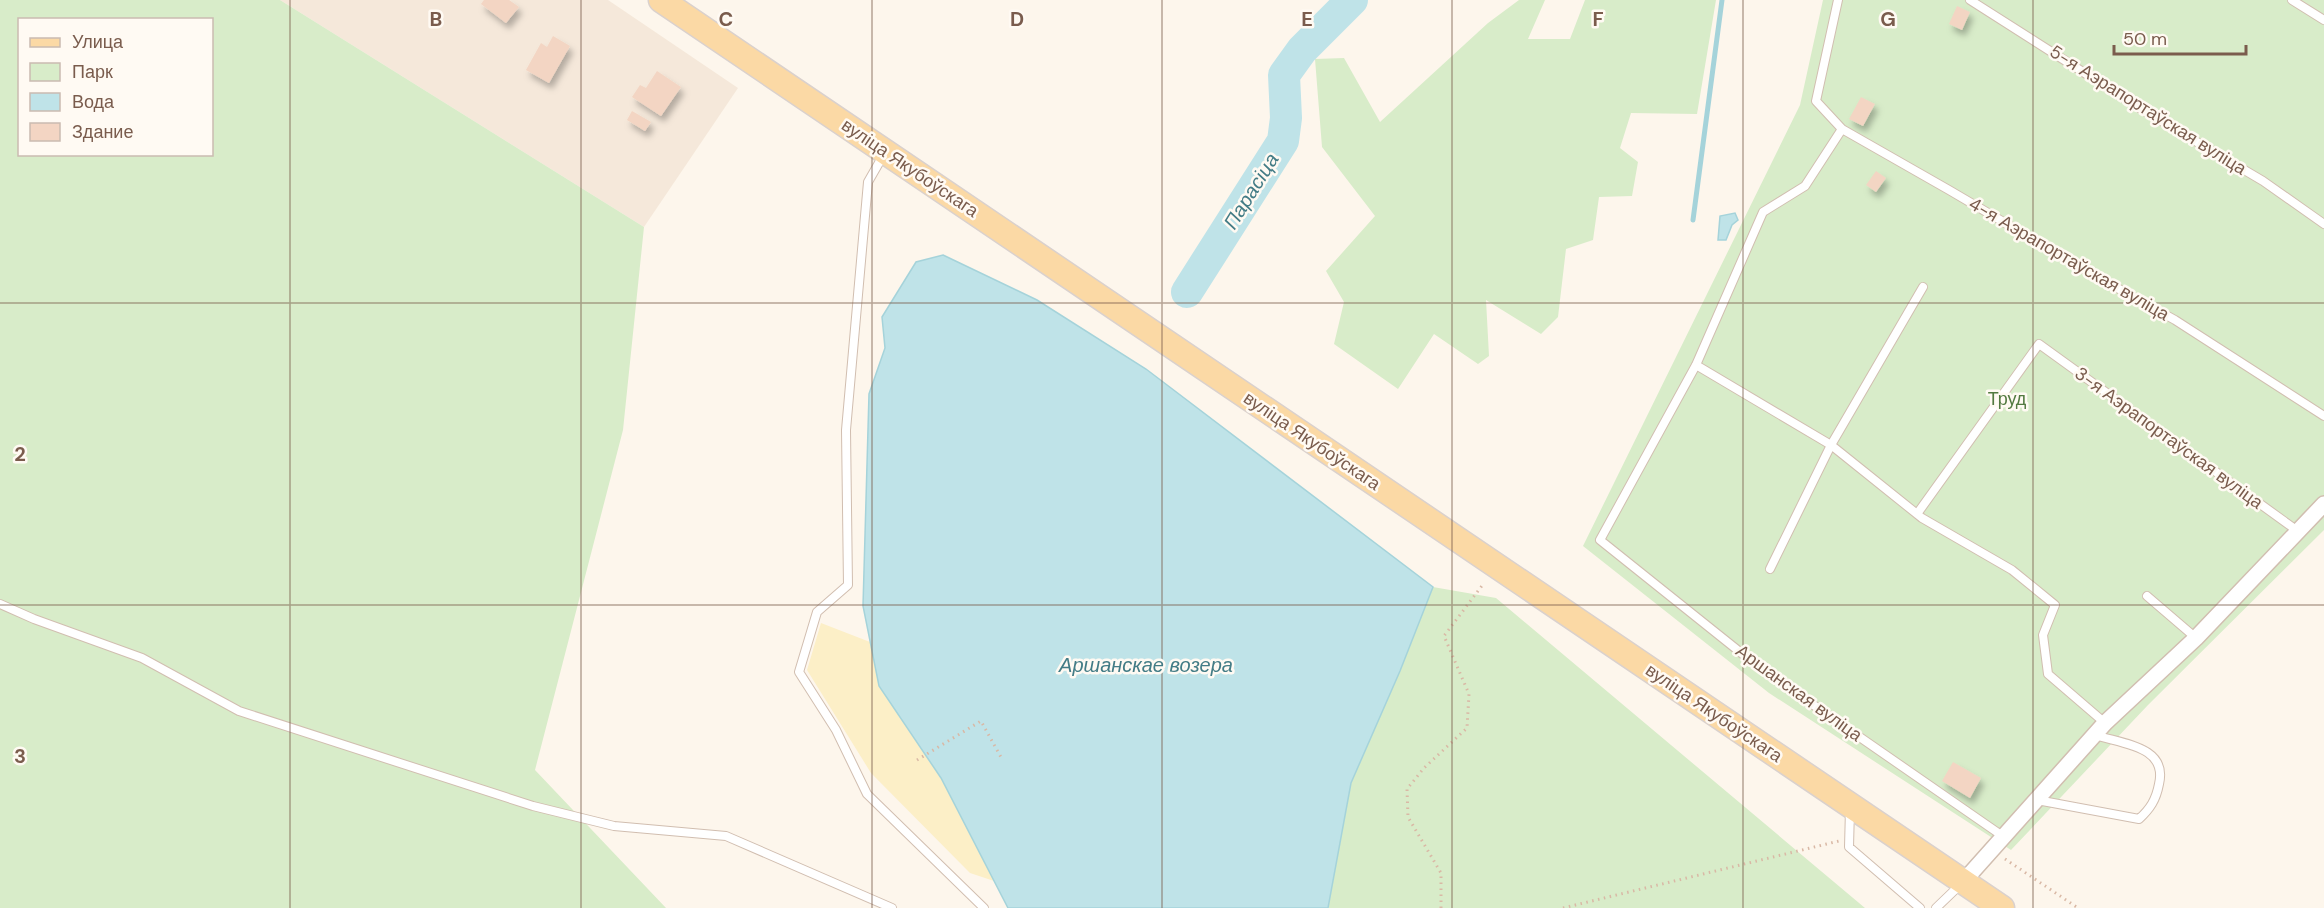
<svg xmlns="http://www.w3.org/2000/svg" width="2324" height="908" font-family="'DM Sans',sans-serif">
<defs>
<filter id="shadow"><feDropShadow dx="3.5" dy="6" stdDeviation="3" flood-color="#0004"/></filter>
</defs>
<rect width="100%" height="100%" fill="#fdf6ec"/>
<path fill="#f5e8da" d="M280,0H608L738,88L644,227Z"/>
<path fill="#d8ecc9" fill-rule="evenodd" d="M0,0H280L644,227L623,430L535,770L666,908H0ZM20,20H212V154H20Z
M1519,0H1545L1528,39H1570L1585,0H1716L1697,114L1631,113L1620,148L1638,162L1632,196L1599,197L1593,240L1566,249L1558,317L1541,334L1486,300L1489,356L1478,364L1434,334L1398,389L1334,344L1344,302L1326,271L1375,216L1322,147L1315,59L1344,58L1380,122L1488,23Z
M1823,0H2324V530L2148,705L2011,850L1769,693L1583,546L1800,105Z
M1433,587L1496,598L1865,908H1328L1351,783L1400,671Z"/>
<path fill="#fcefc7" d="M821,623L870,642L879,686L941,778L994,881L970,873L871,773L807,670Z"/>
<path fill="#bfe3e8" stroke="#a5d3da" stroke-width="1.5" d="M1735,213L1738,220L1732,225L1726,240H1718L1720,216Z
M943,255L1037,300L1146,369L1433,587L1400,671L1351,783L1328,908H1008L941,778L879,686L863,606L869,394L885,348L882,317L916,262Z"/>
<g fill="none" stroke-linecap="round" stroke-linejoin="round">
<path stroke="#a5d3da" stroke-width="5" d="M1693,220L1722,0"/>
<path stroke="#bfe3e8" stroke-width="32" d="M1187,292L1283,141L1286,118L1284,75L1302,50L1352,0"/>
</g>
<path fill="#f3d5c3" filter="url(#shadow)" d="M484,0H509L519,7L506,23L481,4Z
M1957,6L1970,12L1962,30L1949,24Z
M553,36L570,46L549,83L526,70L541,43L547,47Z
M657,71L681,87L661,116L632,97L640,85L646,88Z
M1861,97L1875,104L1863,126L1849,119Z
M632,111L651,122L645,131L627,120Z
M1876,171L1886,178L1876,192L1866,185Z
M1953,762L1981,778L1970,798L1942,781Z"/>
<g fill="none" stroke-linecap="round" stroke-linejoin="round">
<defs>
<path id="lane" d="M1838,0L1816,101L1842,129L1949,190L2092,274L2175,320L2324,416
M1970,0L2141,109L2263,181L2324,224
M2292,0L2324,20
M1842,129L1805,186L1763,212L1696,365L1600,540L1760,668L2004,837
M884,154L868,182L846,430L848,585L817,612L799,672L836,730L867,794L984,908
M1696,365L1831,445L1922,518L2012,570L2055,605L2043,635L2048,674L2105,723
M1917,514L2039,344L2299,532
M1770,569L1831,445L1923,287
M2147,596L2196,638
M0,604L34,619L142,658L239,711L533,806L614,826L726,836L892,908
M2037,800L2139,819C2150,809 2156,800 2159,784C2168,746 2122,744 2095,735
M1850,809L1849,847L1920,908
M1936,908L1961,884"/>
<path id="street" d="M1963,882L2105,723L2196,638L2324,504"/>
<path id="primary" d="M661,0L2002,908"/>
</defs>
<use href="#lane" stroke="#d1beb0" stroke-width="10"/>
<use href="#street" stroke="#d1beb0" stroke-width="18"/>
<use href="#primary" stroke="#dad1cd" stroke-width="27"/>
<path stroke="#d9b8a5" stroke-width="3" stroke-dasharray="1.5 4.5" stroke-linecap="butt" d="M917,760L981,721L1002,759
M2005,859L2078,908
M1441,908V873L1408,817L1407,789L1424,768L1467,728L1469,694L1444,636L1484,583
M1563,908L1839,841"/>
<use href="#lane" stroke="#fff" stroke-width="8"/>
<use href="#street" stroke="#fff" stroke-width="15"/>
<use href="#primary" stroke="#fbd9a5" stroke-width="24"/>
</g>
<path fill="none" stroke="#7a5c4d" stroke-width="1.5" stroke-opacity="0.55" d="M290,0V908M581,0V908M872,0V908M1162,0V908M1452,0V908M1743,0V908M2033,0V908M0,303H2324M0,605H2324"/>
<g text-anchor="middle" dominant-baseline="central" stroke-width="5" stroke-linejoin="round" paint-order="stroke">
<g font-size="18" fill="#7a5c4d" stroke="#fffaf3">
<text transform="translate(2148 110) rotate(32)">5-я Аэрапортаўская вуліца</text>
<text transform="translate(910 168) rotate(34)">вуліца Якубоўскага</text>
<text transform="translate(2069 259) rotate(30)">4-я Аэрапортаўская вуліца</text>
<text transform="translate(2169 438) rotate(36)">3-я Аэрапортаўская вуліца</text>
<text transform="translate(1312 441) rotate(34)">вуліца Якубоўскага</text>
<text transform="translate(1799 693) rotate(36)">Аршанская вуліца</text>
<text transform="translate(1714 713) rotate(34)">вуліца Якубоўскага</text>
</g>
<g font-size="18" fill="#537a41" stroke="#fffaf3">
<text x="2007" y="399">Труд</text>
</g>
<g font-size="20" font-style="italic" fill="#437c86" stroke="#fffaf3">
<text transform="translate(1251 191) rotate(-58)">Парасіца</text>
<text x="1146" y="665">Аршанскае возера</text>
</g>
</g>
<g font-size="20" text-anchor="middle" font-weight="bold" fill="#7a5c4d" stroke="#fffaf3" stroke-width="5" stroke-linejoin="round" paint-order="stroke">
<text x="436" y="26">B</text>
<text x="726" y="26">C</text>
<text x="1017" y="26">D</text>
<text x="1307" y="26">E</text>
<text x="1598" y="26">F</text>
<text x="1888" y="26">G</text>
<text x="20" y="461">2</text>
<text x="20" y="763">3</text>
</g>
<rect x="18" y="18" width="195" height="138" fill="#fffaf3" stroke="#cabbb1" stroke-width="1.5"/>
<rect x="30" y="38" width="30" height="9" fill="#fbd9a5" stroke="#cabbb1" stroke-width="1.5"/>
<text x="72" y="48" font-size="18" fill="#7a5c4d">Улица</text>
<rect x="30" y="63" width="30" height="18" fill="#d8ecc9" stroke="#cabbb1" stroke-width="1.5"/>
<text x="72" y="78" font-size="18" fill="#7a5c4d">Парк</text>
<rect x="30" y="93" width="30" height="18" fill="#bfe3e8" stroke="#cabbb1" stroke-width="1.5"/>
<text x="72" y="108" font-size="18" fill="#7a5c4d">Вода</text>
<rect x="30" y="123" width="30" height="18" fill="#f3d5c3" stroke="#cabbb1" stroke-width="1.5"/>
<text x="72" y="138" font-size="18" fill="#7a5c4d">Здание</text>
<path d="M2114 45v9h132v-9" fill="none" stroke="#7a5c4d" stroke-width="3"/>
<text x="2123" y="45" font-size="18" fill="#7a5c4d" stroke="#fffaf3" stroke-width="4.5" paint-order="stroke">50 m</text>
</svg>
